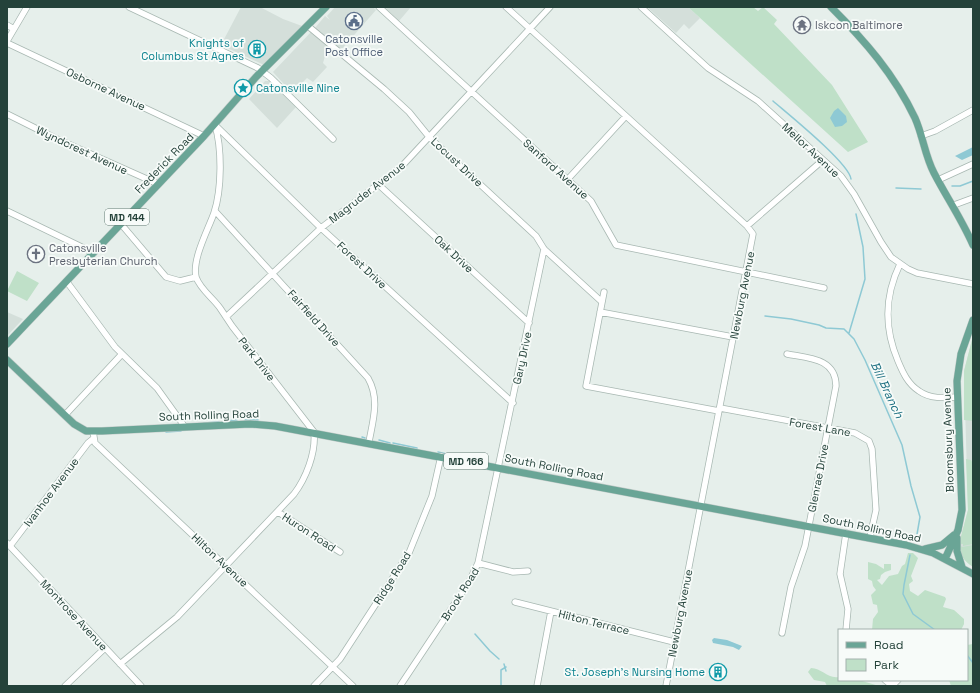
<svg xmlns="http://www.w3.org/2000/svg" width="980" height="693" font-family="'Space Grotesk',sans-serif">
<rect width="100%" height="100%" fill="#e6efeb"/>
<path fill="#d4dfda" d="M241,7H260L283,19L302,26L264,65L221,45Z
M335,7H373L376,10L341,50L315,28L325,16L330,20L327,16Z
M384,7H411L399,21Z
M647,7H688L700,18L689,29L684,24L676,33Z
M311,32L328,46L323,63L327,67L313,82L307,78L292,93L273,72Z
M265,81H269L296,107L277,128L249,99Z
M7,312L23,319L7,336Z
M973,336V567L960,551V540L968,510L964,371Z"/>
<path fill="#bfe0c8" d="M688,7H753L758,11L763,7L777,20L774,24L832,85L868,142L848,152Z
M17,271L39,283L27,301L7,291Z
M973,336V421L964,420V371Z
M966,459L971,460L973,464V544L963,546V544H960V540L968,510Z
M960,545L962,547L973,545V567C964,561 960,556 960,545Z
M908,553H913L918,558L911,576L913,581L909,584L910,591L918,596L925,590L945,597L946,599L943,607L954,610L964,619V624L961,630H872L873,619L878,612L877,605L873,604L871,595L876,590L873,586L872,581L868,579V562L876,564L884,569V564H891V570L885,572L881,575L880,579L877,580L882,585L889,576L898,574L902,566L905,564Z
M973,644V686H951L949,680H967V645Z
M811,668C822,668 827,679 839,677V680H859L879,686H827L825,682L814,680L808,672Z"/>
<path fill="#8ec9d4" d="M838,108L846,116L847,122L842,126L835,127L830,118L834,111Z
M973,147V155L962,160L955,156Z
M714,638L727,640L742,646L739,650L733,647L713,643L712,640Z"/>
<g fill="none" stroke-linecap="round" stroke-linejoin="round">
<path stroke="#8ec9d4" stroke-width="1.5" d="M773,101C788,114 849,163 851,179
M952,186H960L973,181
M896,188L921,189
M765,316L791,319L819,325L826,328L844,329L854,339L865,360L902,445L911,486L920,517L916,540
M849,333L865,279L863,247L856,214
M245,420H258
M224,421L237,420
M204,423L219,422
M166,432L181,431
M362,437L365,438
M379,440L390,443
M393,443L417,448
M438,452L451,455
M455,456L480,461
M910,555L904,585L903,594L913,614L935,630
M475,634L490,651L499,659
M967,655L973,663
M504,664L506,671
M501,686V670L506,667"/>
<defs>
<path id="minor" d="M129,7L258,68L271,78L333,139
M379,7L591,201L616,245L824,288
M506,7L747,226L753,234L666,686
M641,7L708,68L758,101L841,176L854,194L881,242L891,257L908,269L917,273L973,284
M7,25L14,29
M308,26L384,89L409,112L430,138L536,236L544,249L602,302
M7,41L27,7
M7,43L204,136
M7,114L57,139L158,184
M215,125L321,228L513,403
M921,136L935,131L973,110
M568,179L626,116
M938,180L973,164
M379,185L529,323
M954,205L973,198
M7,211L94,253
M215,211L368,378C380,399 373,420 369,442
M121,224L166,277L180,281L196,277
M747,226L823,160
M900,264C884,297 884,328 898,361C903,373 908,384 919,391C930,399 944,398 957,397
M67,282L115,347L157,388L185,427
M604,292L586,386L719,411
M600,312L733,337
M226,317L321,228L402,166L550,7
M720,408L855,433L869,441L872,449L876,510L870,537
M65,415L122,354
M93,431L95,443L353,686
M278,512L340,552
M7,543L141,686
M10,546L88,443L93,439
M478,563L513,572L528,571
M515,602L674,642
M846,630L848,609L840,574L846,533
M782,633L791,587L805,546L836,386C836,358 808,358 787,354
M120,664L177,617L294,494C306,478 316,453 314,432L232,326C228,320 224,314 220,308C213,298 200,289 196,277C192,259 208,230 214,213C222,189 222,148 215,125
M885,680L890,684L895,683L898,680
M65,686L105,648
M314,686L340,659L409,553L432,496L441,456
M400,686L469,582L478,563L544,249
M537,686L551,611"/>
<path id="major" d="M831,7C865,41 894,74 915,118C923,136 925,156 934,173C947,198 961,218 973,245
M7,344L204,136L256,77L326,7
M7,360L74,424L86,431H102L250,424L275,426L906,545L933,553L973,574
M957,538V551L962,567
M925,549L942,545L954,535
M945,559L958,530L962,510L957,381L961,354L973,320"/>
</defs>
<use href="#minor" stroke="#a8b8b2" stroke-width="7"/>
<use href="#major" stroke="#c2cac8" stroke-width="8"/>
<use href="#minor" stroke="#fff" stroke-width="5.5"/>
<use href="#major" stroke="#6aa596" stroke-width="7"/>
</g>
<defs>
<symbol id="civic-ring" viewBox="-11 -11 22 22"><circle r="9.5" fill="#f7fbf9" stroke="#5c6f8a" stroke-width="1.5"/><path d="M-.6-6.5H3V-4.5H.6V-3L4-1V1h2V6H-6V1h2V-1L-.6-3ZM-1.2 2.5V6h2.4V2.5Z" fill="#5c6f8a"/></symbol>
<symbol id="temple-ring" viewBox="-11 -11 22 22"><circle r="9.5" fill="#f7fbf9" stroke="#6b7280" stroke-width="1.5"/><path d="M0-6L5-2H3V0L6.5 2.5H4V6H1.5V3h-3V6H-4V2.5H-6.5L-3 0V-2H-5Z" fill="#6b7280"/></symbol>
<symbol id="building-ring" viewBox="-11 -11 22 22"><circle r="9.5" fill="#f7fbf9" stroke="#0f9aa8" stroke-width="1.5"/><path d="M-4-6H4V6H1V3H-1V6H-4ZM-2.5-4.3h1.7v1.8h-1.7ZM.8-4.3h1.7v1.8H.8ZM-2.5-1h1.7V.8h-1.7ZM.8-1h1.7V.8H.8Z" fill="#0f9aa8"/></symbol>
<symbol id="sight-ring" viewBox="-11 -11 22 22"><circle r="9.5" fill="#f7fbf9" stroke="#0f9aa8" stroke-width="1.5"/><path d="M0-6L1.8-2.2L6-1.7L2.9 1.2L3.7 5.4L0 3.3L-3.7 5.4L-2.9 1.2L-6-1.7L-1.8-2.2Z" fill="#0f9aa8"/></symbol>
<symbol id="church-ring" viewBox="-11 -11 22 22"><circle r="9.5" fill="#f7fbf9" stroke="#6b7280" stroke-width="1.5"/><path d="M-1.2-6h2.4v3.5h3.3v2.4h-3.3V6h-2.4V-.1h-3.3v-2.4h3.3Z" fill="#6b7280"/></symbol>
</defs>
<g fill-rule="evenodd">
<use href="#civic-ring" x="344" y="11" width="20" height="20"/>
<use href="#temple-ring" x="792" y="15" width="20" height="20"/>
<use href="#building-ring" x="247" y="39" width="20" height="20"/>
<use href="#sight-ring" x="233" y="78" width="20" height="20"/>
<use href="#church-ring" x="26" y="244" width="20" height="20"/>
<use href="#building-ring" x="708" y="662" width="20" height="20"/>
</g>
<g text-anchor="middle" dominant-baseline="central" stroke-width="3.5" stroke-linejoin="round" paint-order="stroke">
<g fill="#f7fbf9" stroke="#637a73" stroke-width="1">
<rect x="105" y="209" width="44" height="16" rx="3"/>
<rect x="444" y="453" width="44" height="16" rx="3"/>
</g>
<g font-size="10" font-weight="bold" fill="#24423a">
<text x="127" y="217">MD 144</text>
<text x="466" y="461">MD 166</text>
</g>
<g font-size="11" fill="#5b616d" stroke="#f7fbf9" text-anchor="start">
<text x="815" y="25">Iskcon Baltimore</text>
<text x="49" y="248">Catonsville<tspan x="49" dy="13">Presbyterian Church</tspan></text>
</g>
<g font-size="11" fill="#4e5e75" stroke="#f7fbf9">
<text x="354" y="39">Catonsville<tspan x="354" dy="13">Post Office</tspan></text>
</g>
<g font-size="11" fill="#0d838f" stroke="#f7fbf9" text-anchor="end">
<text x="244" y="43">Knights of<tspan x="244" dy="13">Columbus St Agnes</tspan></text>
<text x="256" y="88" text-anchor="start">Catonsville Nine</text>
<text x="705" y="672">St. Joseph's Nursing Home</text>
</g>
<g font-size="11" fill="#24423a" stroke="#f7fbf9">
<text transform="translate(106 89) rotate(25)">Osborne Avenue</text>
<text transform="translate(82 150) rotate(25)">Wyndcrest Avenue</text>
<text transform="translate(811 150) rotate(43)">Mellor Avenue</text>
<text transform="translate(457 162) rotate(43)">Locust Drive</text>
<text transform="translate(164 163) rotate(-46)">Frederick Road</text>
<text transform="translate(556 169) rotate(42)">Sanford Avenue</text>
<text transform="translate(367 192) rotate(-38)">Magruder Avenue</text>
<text transform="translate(454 254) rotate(43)">Oak Drive</text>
<text transform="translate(362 265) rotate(43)">Forest Drive</text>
<text transform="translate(742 295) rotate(-79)">Newburg Avenue</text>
<text transform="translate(314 318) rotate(48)">Fairfield Drive</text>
<text transform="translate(522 358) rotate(-78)">Gary Drive</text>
<text transform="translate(257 359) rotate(52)">Park Drive</text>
<text transform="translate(209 415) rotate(-2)">South Rolling Road</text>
<text transform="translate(820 427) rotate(10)">Forest Lane</text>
<text transform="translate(948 440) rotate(-92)">Bloomsbury Avenue</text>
<text transform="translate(554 467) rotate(11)">South Rolling Road</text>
<text transform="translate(818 478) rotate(-79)">Glenrae Drive</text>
<text transform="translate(51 492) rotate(-53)">Ivanhoe Avenue</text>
<text transform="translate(872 528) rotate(12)">South Rolling Road</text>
<text transform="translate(309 532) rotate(33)">Huron Road</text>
<text transform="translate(220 560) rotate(43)">Hilton Avenue</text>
<text transform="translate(392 578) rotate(-58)">Ridge Road</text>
<text transform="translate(460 594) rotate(-58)">Brook Road</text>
<text transform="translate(680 613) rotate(-79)">Newburg Avenue</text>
<text transform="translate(74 615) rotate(47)">Montrose Avenue</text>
<text transform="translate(594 622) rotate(14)">Hilton Terrace</text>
</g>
<g font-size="12" font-style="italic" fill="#1c6f80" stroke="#f7fbf9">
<text transform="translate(887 390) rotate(65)">Bill Branch</text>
</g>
</g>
<rect width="980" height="693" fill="none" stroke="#24423a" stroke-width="16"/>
<rect x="838" y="629" width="130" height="52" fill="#f7fbf9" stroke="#a3b1ad"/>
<rect x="846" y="642" width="20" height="6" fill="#6aa596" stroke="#a3b1ad"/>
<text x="874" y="649" font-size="12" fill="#24423a">Road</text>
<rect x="846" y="659" width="20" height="12" fill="#bfe0c8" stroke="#a3b1ad"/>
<text x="874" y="669" font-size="12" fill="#24423a">Park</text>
</svg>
